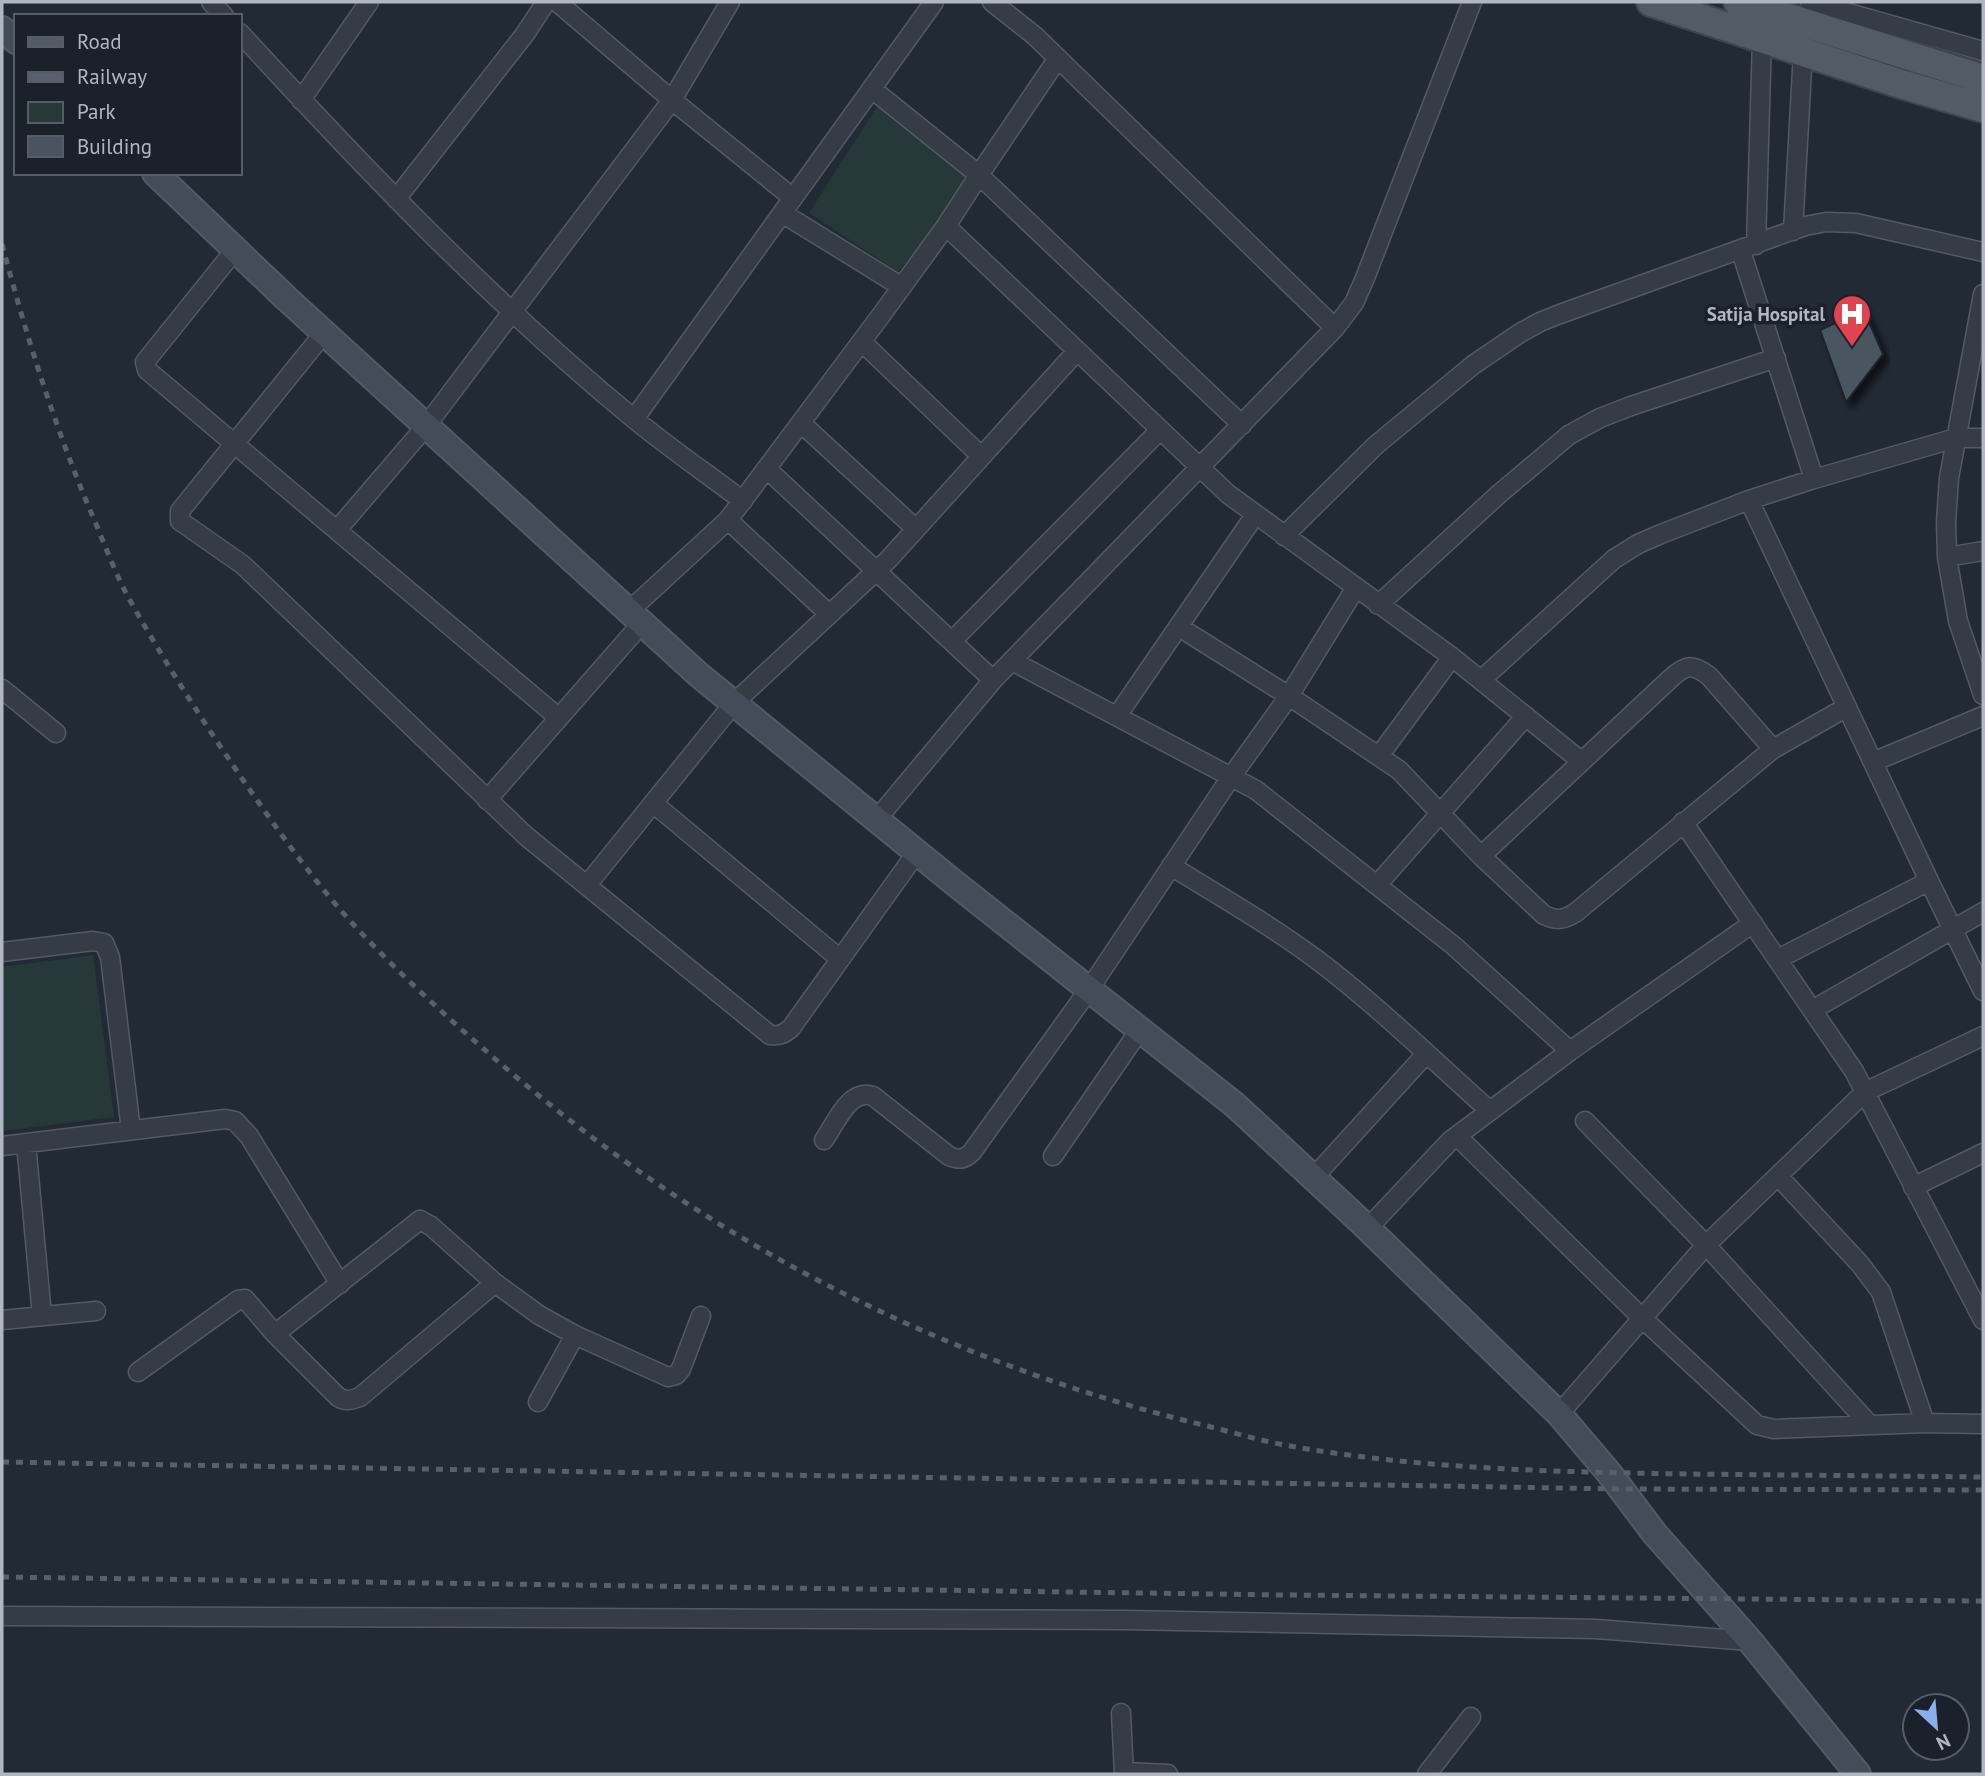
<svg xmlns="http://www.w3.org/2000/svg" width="1985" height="1776" font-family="'PT Sans',sans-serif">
<defs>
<filter id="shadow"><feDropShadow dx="6" dy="6" stdDeviation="3.5" flood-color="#0009"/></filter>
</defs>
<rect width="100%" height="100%" fill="#222a35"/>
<path fill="#273838" d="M880,102L974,177L898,272L809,213Z
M93,955L114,1117L2,1131V967Z"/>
<path fill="#4a5461" stroke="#1d232d" stroke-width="2" filter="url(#shadow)" d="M1862,306L1883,354L1846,402L1820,330L1846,318L1843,313Z"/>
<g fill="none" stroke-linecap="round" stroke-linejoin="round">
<defs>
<path id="street" d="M211,2L224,16
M557,2L672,100L793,198
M992,2L1035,36L1335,328
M1810,2L1983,51
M240,33C364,168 491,301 633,418C668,447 706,473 743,501
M1058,58L979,175L1242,425
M301,100L369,2
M396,199L525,34L546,2
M782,213L902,287
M946,226L1228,494L1452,657L1581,761
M1793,231L1803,52
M1756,245L1762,38
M235,250L145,362L147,370L559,718
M1741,251L1814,479
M1983,294L1949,478L1946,522L1947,557L1958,621L1983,695
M324,333L180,511V521L243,565L526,836L770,1035C780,1036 784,1034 791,1028L917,852
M862,342L981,456
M634,419L934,2
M801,423L916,529
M767,469L993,680
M1749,500L1929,881L1983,991
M728,520L829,614
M337,530L426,426L672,100L730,2
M1284,536L1376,445L1473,365L1520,333L1540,322L1560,314L1805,226L1826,222L1856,223L1983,252
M1947,557L1983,551
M1378,605L1499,494L1569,435L1600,418L1631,406L1776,358
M629,611L728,520L882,314L946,226L979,175L872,89
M1179,627L1289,696L1399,770L1481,856L1544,915C1557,921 1563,920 1575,913L1773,749L1847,707
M952,641L1160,430
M1012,661L1256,790L1454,946L1570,1051
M1481,680L1614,559L1638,544L1661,534L1749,500L1814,479L1956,438H1983
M2,689L56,733
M1117,716L1255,515
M1379,756L1452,657
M1873,762L1983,716
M487,800L642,623
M653,803L840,959
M877,819L993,680L1335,328L1354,303L1365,278L1472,2
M1683,822L1854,1071L1983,1320
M1481,856L1670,679C1685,665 1692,663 1709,676L1773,749
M1171,866C1220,896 1270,925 1316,959C1377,1005 1433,1060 1490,1111
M587,885L734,703L888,560L1077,351
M1377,885L1526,716
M2,952L93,941L104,943L110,957L131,1130
M1778,959L1929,881
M1812,1010L1983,912
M1585,1121L1706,1245L1870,1425
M1457,1136L1642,1318L1757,1425L1774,1429L1925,1423L1983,1424
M824,1140C836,1123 849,1088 873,1096L949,1156C959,1160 964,1160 972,1152L1090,988L1231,777L1289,696L1355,589
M26,1143L42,1316
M2,1146L225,1119L235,1121L249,1136L340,1284
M1053,1156L1141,1028
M1778,1176L1860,1264L1881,1292L1925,1423
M1314,1177L1426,1054
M1913,1187L1983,1153
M1368,1228L1450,1141L1570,1051L1753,923
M2,1320L96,1311
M275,1334L420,1220L431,1226L495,1283L539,1315L575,1335L668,1377L676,1375L681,1369L701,1316
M138,1372L238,1300L245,1299L275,1334L338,1397C346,1402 351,1400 360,1397L495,1283
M538,1402L575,1335
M1559,1414L1706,1245L1865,1092L1983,1036
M2,1616L1125,1620L1596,1629L1750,1641
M1121,1713L1124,1774
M1124,1772L1168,1774
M1427,1774L1471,1717"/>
<path id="secondary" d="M2,29L16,41
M155,173L287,299L699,675L952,881L1235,1105L1359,1220L1559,1414L1609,1473L1655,1534L1750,1641L1858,1774"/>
<path id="primary" d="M1651,2L1901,84L1983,108
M1738,2L1983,79"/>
</defs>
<use href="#street" stroke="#535a64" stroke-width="21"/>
<use href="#secondary" stroke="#535a64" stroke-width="28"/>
<use href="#primary" stroke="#3f454f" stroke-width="32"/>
<use href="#street" stroke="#353c46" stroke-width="18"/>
<use href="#secondary" stroke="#444b59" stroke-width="24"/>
<use href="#primary" stroke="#535b66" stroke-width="28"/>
<path stroke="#58606d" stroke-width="5" stroke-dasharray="7 7" stroke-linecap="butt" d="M2,244C27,339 57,434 96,524C106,548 115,572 127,595C162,658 202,720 243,780C277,829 312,879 352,923C398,973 450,1020 501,1064C707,1241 940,1361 1203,1425C1232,1432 1261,1441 1290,1446C1421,1469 1555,1472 1688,1474C1786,1475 1885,1476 1983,1477
M2,1462L1621,1489L1983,1490
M2,1577L1284,1595L1983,1601"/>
</g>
<defs>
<symbol id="hospital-pin" viewBox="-11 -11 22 30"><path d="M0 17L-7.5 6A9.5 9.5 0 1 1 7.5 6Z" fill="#e0444e" stroke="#1b212a"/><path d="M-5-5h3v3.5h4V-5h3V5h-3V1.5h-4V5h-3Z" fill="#fff"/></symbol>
</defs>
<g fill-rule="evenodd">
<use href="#hospital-pin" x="1830" y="292" width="44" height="60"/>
</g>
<g text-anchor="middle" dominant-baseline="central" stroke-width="7" stroke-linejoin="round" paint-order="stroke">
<g font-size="19" font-weight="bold" fill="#b0b7c2" stroke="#1b212a" text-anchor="end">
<text x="1825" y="314">Satija Hospital</text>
</g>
</g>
<rect width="1985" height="1776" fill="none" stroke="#b0b7c2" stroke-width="7"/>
<rect x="14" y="14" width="228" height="161" fill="#1b212a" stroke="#575d67" stroke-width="2"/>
<rect x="28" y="37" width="35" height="10" fill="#535b66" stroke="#575d67" stroke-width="2"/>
<text x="77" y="49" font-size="21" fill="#b0b7c2">Road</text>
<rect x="28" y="72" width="35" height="10" fill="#58606d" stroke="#575d67" stroke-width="2"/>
<text x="77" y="84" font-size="21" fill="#b0b7c2">Railway</text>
<rect x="28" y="102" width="35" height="21" fill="#273838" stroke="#575d67" stroke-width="2"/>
<text x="77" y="119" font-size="21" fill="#b0b7c2">Park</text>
<rect x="28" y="136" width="35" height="21" fill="#4a5461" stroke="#575d67" stroke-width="2"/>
<text x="77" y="154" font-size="21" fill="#b0b7c2">Building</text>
<g transform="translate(1936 1727) rotate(154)"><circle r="33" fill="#1b212a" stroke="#575d67" stroke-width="2"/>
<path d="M0-5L12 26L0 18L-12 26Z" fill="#8aaeed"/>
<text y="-10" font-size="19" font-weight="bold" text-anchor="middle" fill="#b0b7c2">N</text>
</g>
</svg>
